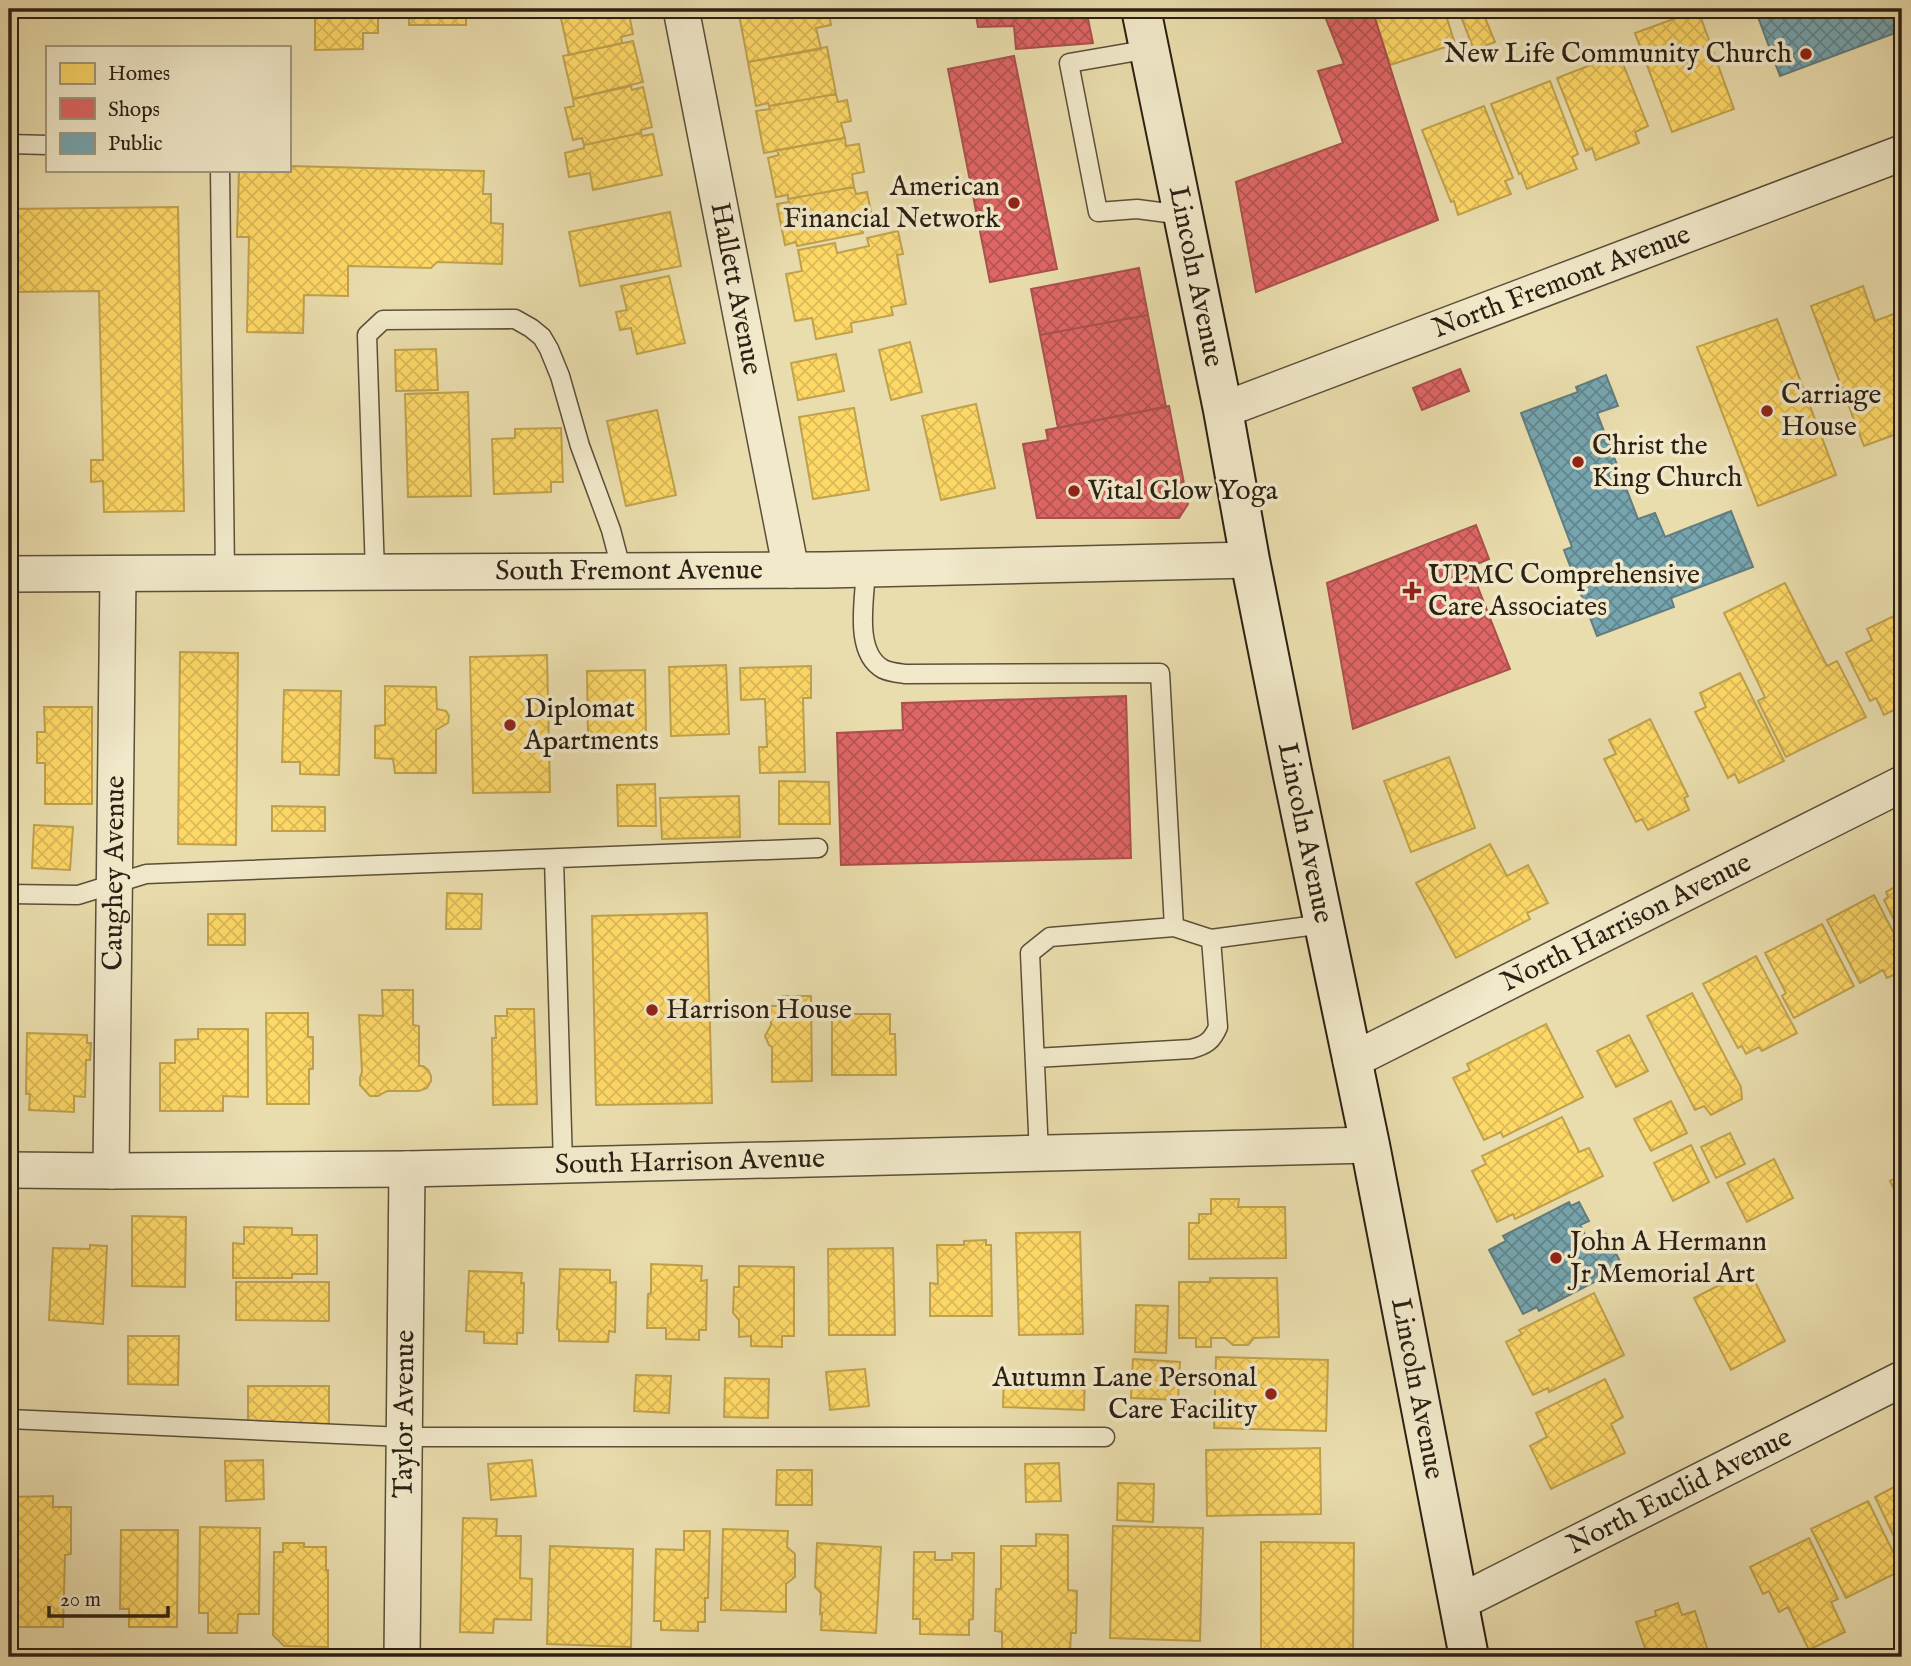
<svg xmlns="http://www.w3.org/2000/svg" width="1911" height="1666" font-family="'IM FELL English',serif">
<defs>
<pattern id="homes-cross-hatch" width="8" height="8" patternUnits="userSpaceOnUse" patternTransform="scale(1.75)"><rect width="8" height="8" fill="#ffd966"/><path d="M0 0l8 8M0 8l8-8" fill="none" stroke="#dbba58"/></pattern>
<pattern id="shops-cross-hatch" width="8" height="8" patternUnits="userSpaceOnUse" patternTransform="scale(1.75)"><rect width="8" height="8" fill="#e06666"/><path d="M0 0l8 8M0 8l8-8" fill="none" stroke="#b65453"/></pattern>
<pattern id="public-cross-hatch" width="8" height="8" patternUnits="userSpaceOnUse" patternTransform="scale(1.75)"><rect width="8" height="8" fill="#76a5af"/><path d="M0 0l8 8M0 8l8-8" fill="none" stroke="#61868d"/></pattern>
</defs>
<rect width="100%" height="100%" fill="#eaddad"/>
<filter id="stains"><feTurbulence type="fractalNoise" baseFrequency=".00286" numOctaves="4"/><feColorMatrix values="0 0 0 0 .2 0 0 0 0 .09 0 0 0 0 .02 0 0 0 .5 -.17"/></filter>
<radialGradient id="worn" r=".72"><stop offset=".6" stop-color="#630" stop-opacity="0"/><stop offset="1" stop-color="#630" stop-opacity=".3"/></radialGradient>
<path fill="url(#homes-cross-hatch)" stroke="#c0a24d" stroke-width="2" d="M231,9H306V14H231Z
M315,9H378V33H363V49L315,50Z
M409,9H476V10H466V25H409Z
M559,9H628L633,34L621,37L622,43L569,55Z
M738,9H828L831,25L816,28L821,49L748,62Z
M1372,9H1444L1455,44L1390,65Z
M1458,9H1495L1483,13L1495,42L1474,50Z
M1698,10L1734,109L1672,132L1635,33Z
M633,41L643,82L573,99L563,56Z
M827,47L836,94L769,106L768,103L756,106L748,62Z
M1619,54L1648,126L1635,132L1639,143L1596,160L1592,148L1586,151L1557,78Z
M1550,81L1578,154L1572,157L1577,169L1527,189L1521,173L1519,174L1491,104Z
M631,86L632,90L643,87L652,127L641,130V133L584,145L582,138L573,140L565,108L574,106L573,99Z
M836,94L838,102L847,100L851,121L841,123L845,138L764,153L756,111L770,109L769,106Z
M1484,106L1513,178L1505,181L1511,194L1458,215L1454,201L1451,202L1422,130Z
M641,133L642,136L653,134L662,175L593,190L590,173L569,177L565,153L584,148V145Z
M845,138L846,146L859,144L864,172L852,174L854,187L788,199V195L776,197L768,158L779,155L777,150Z
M289,166L484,171L483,194H491V223L503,224L502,264L437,262L431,268L348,266V296L304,295L303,333L247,332L249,237H237L239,170H289Z
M854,187L856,194L867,192L871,212L865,213L867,221L861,222L863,233L797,246L796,242L785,245L777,204L789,202L788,199Z
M178,207L184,511L104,512L103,481L91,482V460H103L99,291L9,292V209Z
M670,212L681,266L580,286L569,232Z
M898,231L903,254L897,255L906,304L891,307L893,315L851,323L852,332L816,339L812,318L795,321L786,274L802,271L798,250L835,243L837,253L869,246L867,238Z
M669,276L685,343L637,354L631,328L620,330L616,312L627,310L621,286Z
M1863,286L1875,321L1902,311V432L1864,446L1811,306Z
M1777,319L1836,475L1758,506L1697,347Z
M910,342L922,392L891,400L879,350Z
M436,349L438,390L396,391L395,350Z
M836,354L844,391L798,400L791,363Z
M468,392L471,496L408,497L405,394Z
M976,404L995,488L941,500L922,416Z
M854,408L869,490L813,499L799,417Z
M657,410L676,495L626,506L607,421Z
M561,428L563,482H551V492L494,494L492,439L515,438V429Z
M1785,583L1827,666L1837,661L1866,717L1786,757L1758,701L1765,697L1724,613Z
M1902,612V706L1884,715L1876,698L1870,701L1846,653L1872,640L1867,629Z
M180,652L238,653L236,845L178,844Z
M547,655L550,792L473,793L470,657Z
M726,665L729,734L671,736L669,667Z
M811,666V698H803L805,772L760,773L759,747H767L765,699L741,700L740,668Z
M645,670L646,737H634L635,749L592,750V737H588L587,671Z
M1740,673L1784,761L1739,783L1735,774L1728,778L1695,712L1706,707L1700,693Z
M385,686L436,687L437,709L446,711L449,716L448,723L436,730V773H395L393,759L375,758V726L385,725Z
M284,690L341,691L339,775L300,774V762H282Z
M44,707H92V804H45V763H37V732H45Z
M1650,719L1688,796L1684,798L1689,810L1648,830L1642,819L1636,822L1604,759L1616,754L1609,740Z
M1449,757L1475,828L1411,852L1384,781Z
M779,781L829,782L830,824H779Z
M655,784L656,826H618L617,785Z
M739,796L740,837L662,839L660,798Z
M272,806L325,807V831H272Z
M34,825L73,827L70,870L32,868Z
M1490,844L1507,876L1528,865L1548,903L1527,913L1530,919L1456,958L1416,883Z
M1902,883V939L1896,928L1902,925L1898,918L1894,920L1884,900L1888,897L1886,892Z
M447,893L482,894L481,929H446Z
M1874,895L1902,949V971L1887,978L1883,970L1860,983L1827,920Z
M707,913L712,1103L596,1105L592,916Z
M208,914H245V945H208Z
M1822,924L1854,986L1794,1018L1782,996L1786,993L1765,953Z
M1756,956L1797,1033L1762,1051L1759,1047L1746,1054L1742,1046L1738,1048L1703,984Z
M382,990H413V1025L419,1026V1066H423L428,1070L431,1076V1081L427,1088L419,1091H387L378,1096H370L360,1085V1078L362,1072L359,1015L383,1016Z
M1692,993L1741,1087L1742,1099L1711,1115L1704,1106L1695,1110L1647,1016Z
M783,996H811L812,1081L772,1082V1047L769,1045L765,1036L771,1025V1006H783Z
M507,1009H534L537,1104L493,1105L492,1038H496L495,1016H507Z
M266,1013H308V1037H313V1069H309V1104H267Z
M832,1014H890V1034H895L896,1075H832Z
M1546,1024L1583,1097L1503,1137L1501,1132L1484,1140L1453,1078L1470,1070L1467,1064Z
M198,1029H248V1097L223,1096V1111H160V1063H175V1040L198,1039Z
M27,1033L87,1035V1043H91L90,1060H86L85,1097L74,1096V1112L29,1110L30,1094H26Z
M1629,1035L1648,1071L1616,1087L1597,1051Z
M1671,1101L1687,1133L1651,1151L1634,1119Z
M1562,1117L1579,1152L1589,1148L1603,1176L1515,1219L1513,1214L1497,1222L1472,1171L1486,1164L1482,1156Z
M1730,1133L1745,1164L1716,1178L1701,1147Z
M1691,1145L1709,1182L1673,1201L1654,1163Z
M1774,1159L1793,1198L1747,1222L1727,1183Z
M1902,1175V1205L1890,1181Z
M1211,1199H1239L1238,1207H1285L1286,1258L1189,1259V1223H1199V1214H1211Z
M132,1216L186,1217L185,1287L132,1286Z
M244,1227L292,1228V1235H317V1274H292V1278H233V1243L244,1244Z
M1080,1232L1083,1334L1019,1335L1016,1233Z
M986,1240V1245H991L992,1316H930V1283L938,1284L937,1245H964V1241Z
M90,1245L107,1246L103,1324L49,1320L53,1248L90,1249Z
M893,1248L895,1335H829L828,1249Z
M651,1264L702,1266L701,1281L707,1280L706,1330H699V1340L666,1339V1328H647L648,1294L651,1293Z
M739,1266L794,1267V1336H782V1347L751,1346V1336L739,1337V1320L733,1313L734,1287H739Z
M560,1269L610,1270V1283L616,1282L615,1332L609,1331L608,1342L559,1341V1330L557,1329Z
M1749,1270L1785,1341L1731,1370L1694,1298Z
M469,1271L522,1273L521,1283H524L523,1333H517V1344L484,1343V1332L466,1331Z
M1210,1278H1277L1279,1337L1254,1338L1248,1345H1233L1225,1338H1211V1347H1196V1338H1179V1282H1210Z
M236,1282H329V1321L236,1320Z
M1594,1293L1624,1355L1549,1392L1548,1388L1533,1395L1506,1342L1522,1334L1519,1330Z
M1136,1305L1168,1306L1166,1353L1135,1352Z
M128,1336H179L178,1385L128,1384Z
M1216,1357L1328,1360L1326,1431L1214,1428Z
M1133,1359L1180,1362L1178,1400L1131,1398Z
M865,1369L869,1406L830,1410L826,1372Z
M1004,1374L1085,1377L1084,1410L1003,1407Z
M636,1375L671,1376L669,1413L634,1411Z
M725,1378L769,1379L768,1418L724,1417Z
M1605,1379L1623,1417L1611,1424L1625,1453L1551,1489L1530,1446L1547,1437L1536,1413Z
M248,1386H329V1424L248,1423Z
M1320,1448L1321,1514L1207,1516L1206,1450Z
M263,1460L264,1499L226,1501L225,1461Z
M532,1460L536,1496L491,1500L488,1464Z
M1059,1463L1061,1501L1026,1502L1025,1464Z
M777,1470H812V1505H776Z
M1118,1483L1154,1484L1153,1522L1117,1520Z
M1902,1483V1553L1875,1497Z
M53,1496V1507H71V1554L65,1555L63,1627H12V1497Z
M1868,1501L1902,1570L1846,1598L1811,1529Z
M463,1518L497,1519L496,1536H521L520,1578L532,1579L531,1620L494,1619L493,1633L460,1632Z
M1113,1526L1203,1528L1200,1641L1110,1638Z
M200,1527L260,1528L259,1614H238L237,1633H208V1613H199Z
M723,1529L788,1531L787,1547L795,1554V1577L786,1584V1612L721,1610Z
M121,1530H178L177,1627H129V1609H120Z
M684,1531H710L708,1598H705V1622H698V1631L661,1630V1621H654L656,1549L684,1550Z
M1036,1534L1068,1535V1590L1077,1591L1076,1633H1071L1070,1652L1002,1651V1632L995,1631L996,1589H1001V1546H1036Z
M1809,1538L1838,1599L1831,1602L1845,1632L1809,1650L1788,1607L1779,1612L1769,1591L1763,1594L1750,1567Z
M1261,1542L1354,1543L1353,1653H1261Z
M283,1543H304V1547H326V1570H328V1647L284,1646L273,1635L274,1552H283Z
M817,1543L881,1547L876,1633L821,1630L822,1613L820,1614L821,1593L815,1587Z
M550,1546L633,1549L631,1647L547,1644Z
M914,1552H935V1560H952V1553H974L973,1619L969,1620V1635L920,1634V1619H913Z
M1678,1603L1682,1615L1695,1611L1710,1657H1648L1636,1622L1656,1616L1655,1611Z"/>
<path fill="url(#shops-cross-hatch)" stroke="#aa514d" stroke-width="2" d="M975,9H1086L1093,43L1016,49L1014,26L978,27Z
M1322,9H1372L1438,220L1256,292L1236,182L1343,143L1318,71L1344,64Z
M1014,56L1057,269L990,282L948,69Z
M1139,268L1148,315L1040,335L1031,289Z
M1148,315L1166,407L1058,428L1040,335Z
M1460,369L1469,391L1422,410L1413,388Z
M1169,406L1188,504L1179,518H1037L1023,444L1048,440L1046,430Z
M1476,525L1489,559L1470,567L1510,669L1353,729L1327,583Z
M1126,696L1131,858L841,865L837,733L903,730L902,703Z"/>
<path fill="url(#public-cross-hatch)" stroke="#607d80" stroke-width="2" d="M1755,9H1889L1898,32L1780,76Z
M1606,375L1618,406L1597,413L1638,519L1655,513L1665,537L1731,511L1753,567L1671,598L1674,607L1597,636L1564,550L1572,547L1521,413L1578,392L1576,387Z
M1569,1202L1571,1206L1579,1202L1589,1221L1580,1225L1589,1242L1606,1234L1623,1267L1539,1311L1537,1307L1523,1314L1489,1250L1506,1241L1503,1236Z"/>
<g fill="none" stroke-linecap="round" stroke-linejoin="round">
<defs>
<path id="lane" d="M1150,49L1069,63L1098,212L1137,209L1183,215
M9,144L47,145
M220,170L225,574
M866,569C865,598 853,652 883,669C889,672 898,673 905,674L1160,673L1174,927
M375,573L367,335L383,320L515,319L531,328L542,337L549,349L560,376L580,446L611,530L622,572
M554,859L563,1165
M9,894L78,895L146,874L818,848
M1211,939L1324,924
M1035,1058L1191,1049C1206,1045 1212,1041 1218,1027L1211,939L1174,927L1050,937L1030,953L1039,1154
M9,1419L404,1437H1105"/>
<g id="street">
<path id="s1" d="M681,9L791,570"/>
<path id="s2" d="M1223,410L1902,153"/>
<path id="s3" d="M9,574L826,570L1250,560"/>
<path id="s4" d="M1351,1061L1902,784"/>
<path id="s5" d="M9,1170L111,1171L407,1169L1370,1145"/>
<path id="s6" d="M111,1171L118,575"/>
<path id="s7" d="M1458,1603L1902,1379"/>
<path id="s8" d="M402,1657L407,1169"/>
</g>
<g id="secondary">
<path id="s9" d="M1141,9L1223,410L1250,560L1292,771L1370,1145L1469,1657"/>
</g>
</defs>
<use href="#lane" stroke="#5c4f3a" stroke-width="21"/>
<use href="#street" stroke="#5c4f3a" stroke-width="38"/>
<use href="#secondary" stroke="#2c2014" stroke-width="42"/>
<use href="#lane" stroke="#f1e9ca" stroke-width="18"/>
<use href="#street" stroke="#f1e9ca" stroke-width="35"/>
<use href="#secondary" stroke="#f1e9ca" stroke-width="38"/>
</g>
<g fill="#8f2418" stroke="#f1e9ca" stroke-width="2.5">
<circle cx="1806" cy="54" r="7"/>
<circle cx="1014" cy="203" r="7"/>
<circle cx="1767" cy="411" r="7"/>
<circle cx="1578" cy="462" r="7"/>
<circle cx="1074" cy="491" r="7"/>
<path d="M1408.5 580.5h7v7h7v7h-7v7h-7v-7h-7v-7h7z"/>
<circle cx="510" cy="725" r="7"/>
<circle cx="652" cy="1010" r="7"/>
<circle cx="1556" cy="1258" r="7"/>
<circle cx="1271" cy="1394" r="7"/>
</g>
<g text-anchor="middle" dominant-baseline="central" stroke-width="7" stroke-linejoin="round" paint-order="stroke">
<g font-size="28" fill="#2c2014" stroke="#f1e9ca" text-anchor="start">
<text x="1792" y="54" text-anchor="end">New Life Community Church</text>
<text x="1000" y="187" text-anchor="end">American<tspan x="1000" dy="32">Financial Network</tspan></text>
<text x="1781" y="395">Carriage<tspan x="1781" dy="32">House</tspan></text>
<text x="1592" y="446">Christ the<tspan x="1592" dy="32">King Church</tspan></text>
<text x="1088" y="491">Vital Glow Yoga</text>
<text x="1428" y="575">UPMC Comprehensive<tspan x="1428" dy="32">Care Associates</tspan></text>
<text x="524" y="709">Diplomat<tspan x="524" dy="32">Apartments</tspan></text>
<text x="666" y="1010">Harrison House</text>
<text x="1570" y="1242">John A Hermann<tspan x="1570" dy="32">Jr Memorial Art</tspan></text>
<text x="1257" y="1378" text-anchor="end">Autumn Lane Personal<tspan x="1257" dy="32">Care Facility</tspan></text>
</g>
<g font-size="28" fill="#2c2014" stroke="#f1e9ca">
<text stroke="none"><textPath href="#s9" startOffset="273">Lincoln Avenue</textPath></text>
<text stroke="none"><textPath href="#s2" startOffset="362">North Fremont Avenue</textPath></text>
<text stroke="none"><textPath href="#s1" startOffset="285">Hallett Avenue</textPath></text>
<text stroke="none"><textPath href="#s3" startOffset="620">South Fremont Avenue</textPath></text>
<text stroke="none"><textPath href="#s9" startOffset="840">Lincoln Avenue</textPath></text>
<text stroke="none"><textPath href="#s6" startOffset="298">Caughey Avenue</textPath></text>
<text stroke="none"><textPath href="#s4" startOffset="308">North Harrison Avenue</textPath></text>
<text stroke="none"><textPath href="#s5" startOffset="681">South Harrison Avenue</textPath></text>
<text stroke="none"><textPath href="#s9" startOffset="1407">Lincoln Avenue</textPath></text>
<text stroke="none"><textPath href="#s8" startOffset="243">Taylor Avenue</textPath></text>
<text stroke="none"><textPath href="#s7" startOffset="248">North Euclid Avenue</textPath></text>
</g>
</g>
<rect width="1911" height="1666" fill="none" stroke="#eaddad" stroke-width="35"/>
<rect x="10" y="10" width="1890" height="1645" fill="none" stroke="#2c2014" stroke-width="3.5"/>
<rect x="18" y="18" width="1876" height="1631" fill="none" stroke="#2c2014" stroke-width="2"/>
<rect x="46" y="46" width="245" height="126" fill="#f1e9ca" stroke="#a29981" stroke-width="2"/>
<rect x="60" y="63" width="35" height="21" fill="#ffd966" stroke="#a29981" stroke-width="2"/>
<text x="108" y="80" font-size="21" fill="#2c2014">Homes</text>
<rect x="60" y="98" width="35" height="21" fill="#e06666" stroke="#a29981" stroke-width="2"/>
<text x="108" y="116" font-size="21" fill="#2c2014">Shops</text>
<rect x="60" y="133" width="35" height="21" fill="#76a5af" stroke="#a29981" stroke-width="2"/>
<text x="108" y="150" font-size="21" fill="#2c2014">Public</text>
<path d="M49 1606v10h119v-10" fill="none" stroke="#2c2014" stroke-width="3.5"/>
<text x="60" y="1606" font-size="21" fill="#2c2014" stroke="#f1e9ca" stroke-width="5" paint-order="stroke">20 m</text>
<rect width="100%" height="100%" filter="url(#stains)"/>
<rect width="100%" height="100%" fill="url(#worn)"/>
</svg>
